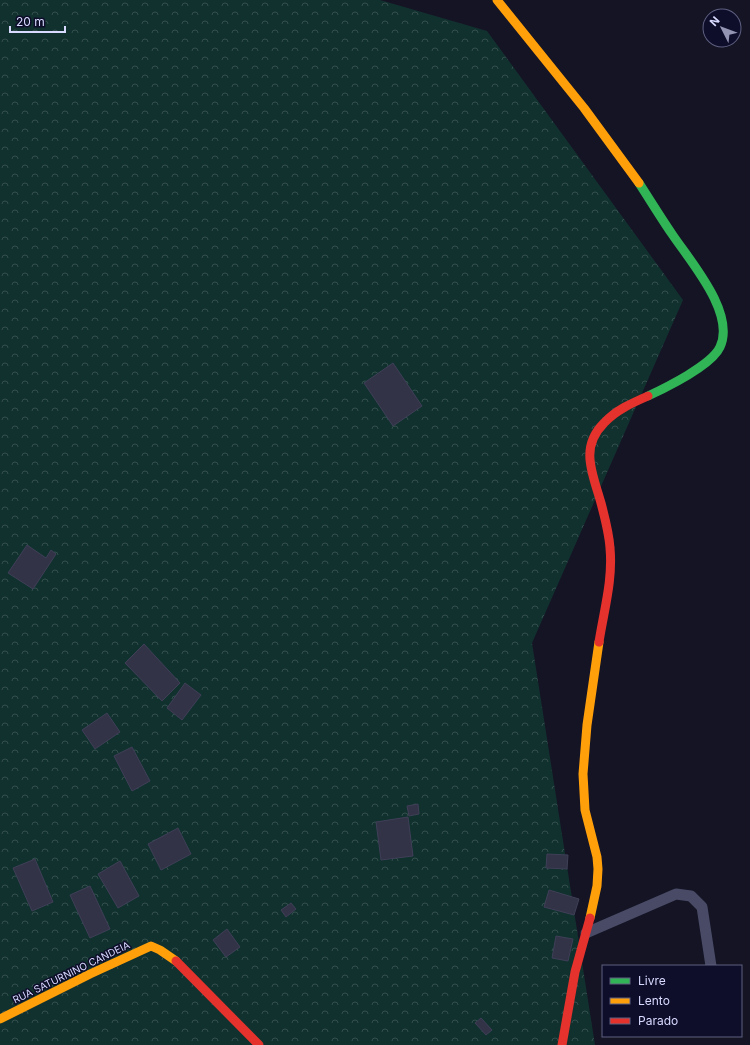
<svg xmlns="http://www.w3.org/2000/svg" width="750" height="1045" font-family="Inter,sans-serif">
<defs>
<pattern id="forest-crowns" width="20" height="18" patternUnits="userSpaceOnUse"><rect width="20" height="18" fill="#11312e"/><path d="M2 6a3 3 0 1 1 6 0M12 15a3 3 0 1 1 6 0" fill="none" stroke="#334e4d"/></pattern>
</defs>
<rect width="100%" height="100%" fill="#141425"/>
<path fill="url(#forest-crowns)" d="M0,0H380L487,31L683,300L532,643L595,1045H0Z"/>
<path fill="#323346" stroke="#3f3f58" d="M393,363L422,406L393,426L364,383Z
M27,545L46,558L51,550L56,554L33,589L8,573Z
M144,644L180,683L162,701L125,663Z
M185,683L201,695L182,720L167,708Z
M107,713L120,732L95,749L82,730Z
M132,747L150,781L132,791L114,756Z
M418,804L419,814L409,816L407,806Z
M408,817L413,856L381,860L376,822Z
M178,828L191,854L161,870L148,844Z
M547,854L568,855L567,869L546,868Z
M35,859L53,902L32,911L13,868Z
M120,861L139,896L118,908L98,874Z
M90,886L110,929L90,938L70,895Z
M549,890L579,899L574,915L544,907Z
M291,903L296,909L286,917L281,910Z
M227,929L240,947L226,957L213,940Z
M556,936L573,939L568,961L552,958Z
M481,1018L492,1030L486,1035L475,1023Z"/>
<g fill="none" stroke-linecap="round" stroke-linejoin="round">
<path stroke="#494b66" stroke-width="11" d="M586,933L676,894L691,896L702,907L711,966"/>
<path stroke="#30b455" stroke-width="9" d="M639,183C650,200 661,218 672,234C690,261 736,313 720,347C712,365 665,388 648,396"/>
<path stroke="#ff9f0a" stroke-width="9" d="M497,0L584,108L639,183
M590,918L597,886L598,869L597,857L585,810L583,774L587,725L599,642
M0,1019L90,974L151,946L160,950L176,961"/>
<path stroke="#e5322d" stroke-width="9" d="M599,642C604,610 613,580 610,548C609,533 605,518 601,503C593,474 579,448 604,423C616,410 632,403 648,396
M176,961L259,1045
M562,1045L575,972L590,918"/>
</g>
<g text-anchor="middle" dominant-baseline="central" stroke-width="3" stroke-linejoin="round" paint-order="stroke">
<g font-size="10" fill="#d8daff" stroke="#0e0e2b">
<text transform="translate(71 972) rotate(-26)">RUA SATURNINO CANDEIA</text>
</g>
</g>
<rect x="602" y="965" width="140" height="72" fill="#0e0e2b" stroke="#5f6080"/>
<rect x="610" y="978" width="20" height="6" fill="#30b455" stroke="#5f6080"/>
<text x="638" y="985" font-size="12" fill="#d8daff">Livre</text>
<rect x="610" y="998" width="20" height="6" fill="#ff9f0a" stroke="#5f6080"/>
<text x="638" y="1005" font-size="12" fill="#d8daff">Lento</text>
<rect x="610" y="1018" width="20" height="6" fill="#e5322d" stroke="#5f6080"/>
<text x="638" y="1025" font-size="12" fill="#d8daff">Parado</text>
<g transform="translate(722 28) rotate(312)"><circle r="19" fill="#0e0e2b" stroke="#5f6080"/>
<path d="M0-3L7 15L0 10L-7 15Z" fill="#9395b3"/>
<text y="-6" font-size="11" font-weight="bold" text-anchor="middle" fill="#d8daff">N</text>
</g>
<path d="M10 26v6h55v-6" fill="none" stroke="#d8daff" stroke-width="2"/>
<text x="16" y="26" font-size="12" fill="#d8daff" stroke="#0e0e2b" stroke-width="3" paint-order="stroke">20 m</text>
</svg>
